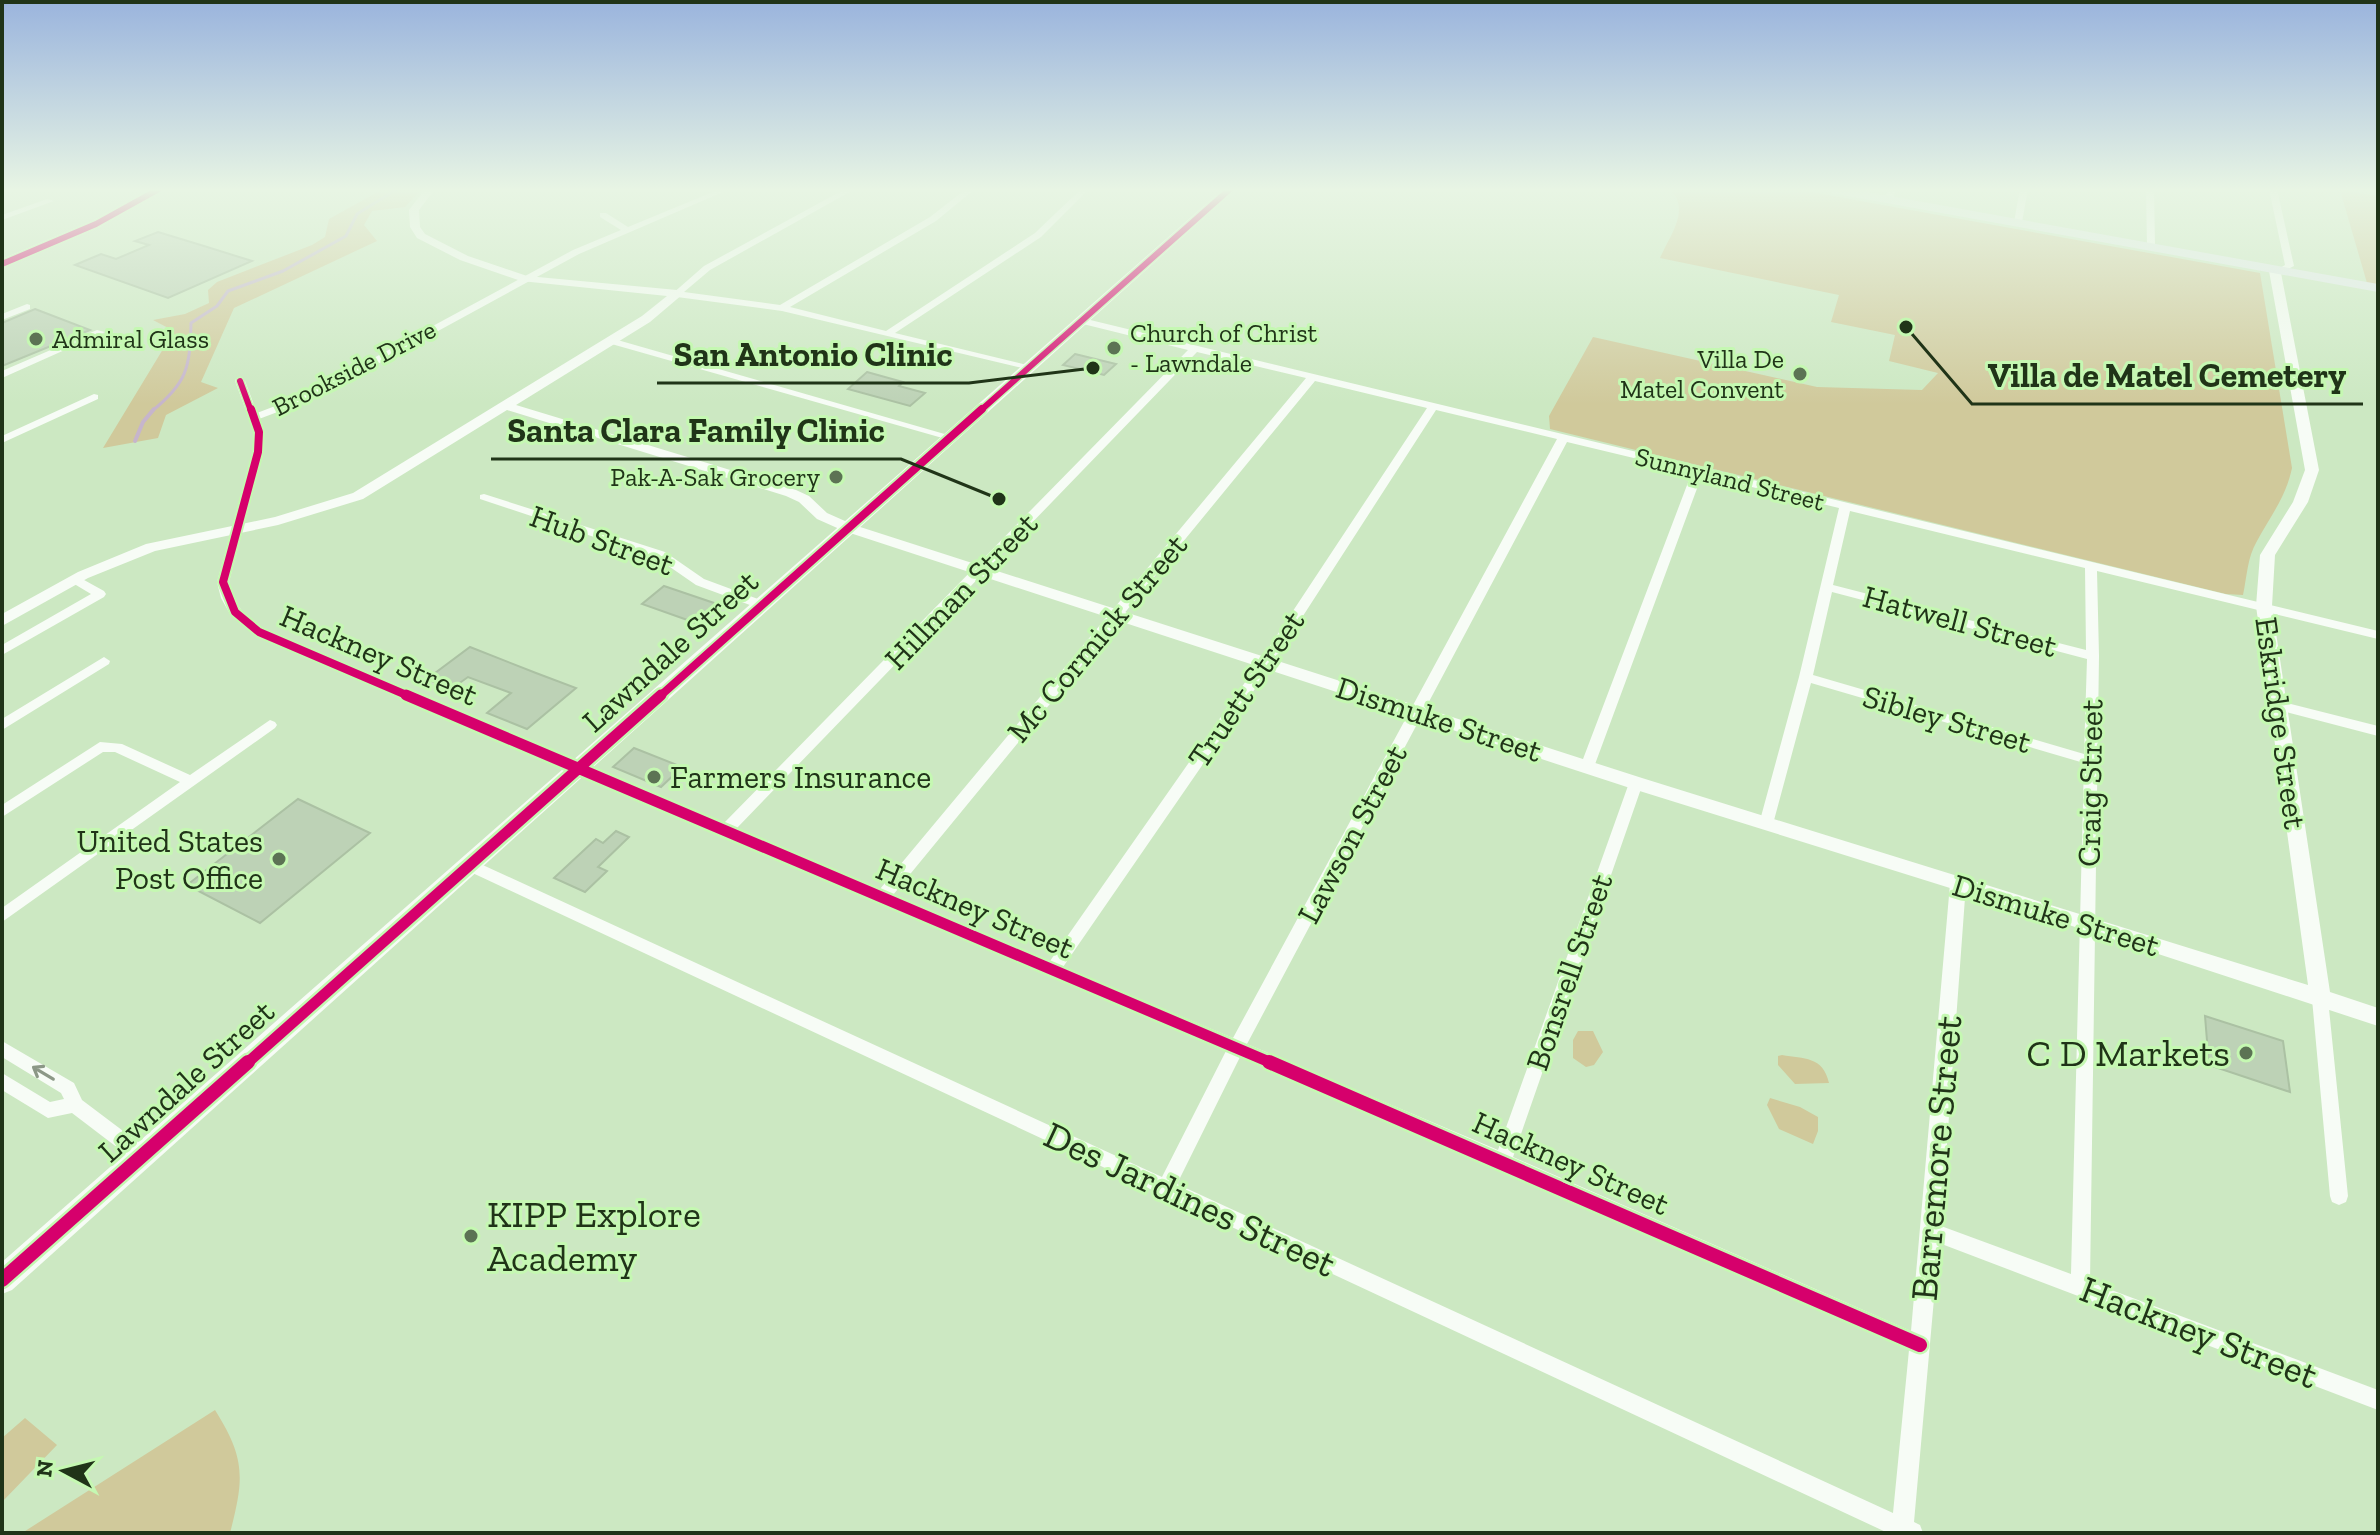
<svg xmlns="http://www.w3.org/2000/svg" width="2380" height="1535" font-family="'Zilla Slab',serif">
<rect width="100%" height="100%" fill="#cce8c2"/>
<path fill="#d0c99b" d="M383,189H422L405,207L372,211L364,225L377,241L234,308L201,382L218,388L166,415L158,438L103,448L174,331L153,320L185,314L209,303L208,290L217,282L312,245L325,237L329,219Z
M1670,189H1794L2260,273L2292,468C2286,497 2271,515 2257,541C2247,558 2247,577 2243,595L2226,594L1550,429L1549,416L1593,337L1817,387L1922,390L1938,373L1889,361L1895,335L1831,322L1839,295L1660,258C1670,235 1691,210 1670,189Z
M2340,190L2378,196V285L2367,283Z
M1578,1031H1593L1603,1052L1594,1065L1586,1067L1573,1058V1040Z
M1782,1055C1804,1059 1823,1056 1829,1083L1795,1084L1778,1065V1056Z
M1770,1098L1800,1107L1818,1117V1131L1813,1144L1779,1129L1767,1105Z
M215,1410C246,1459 244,1479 230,1533H22Z
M25,1418L57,1445L2,1502V1438Z"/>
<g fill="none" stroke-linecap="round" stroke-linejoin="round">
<path stroke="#c6b5cc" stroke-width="3" d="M152,411C187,383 190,368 191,323L217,306L228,291L283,271L346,236L357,214L397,189"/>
<path stroke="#c6b5cc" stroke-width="4" d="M135,441L143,422L154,409"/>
</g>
<path fill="#bdd2b6" stroke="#abc1a3" stroke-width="2" d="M158,232L204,246L252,261L168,298L75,265L101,254L116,259L149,245L135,241Z
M35,309L90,330L2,366V323Z
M1075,354L1116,364L1104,375L1063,365Z
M867,372L903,382L899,386L925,393L910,406L848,389Z
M664,586L717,604L696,623L642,604Z
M470,647L536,673L576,688L527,729L487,713L511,693L468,677L451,689L427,679Z
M634,748L682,767L661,787L613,767Z
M298,799L370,833L260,923L187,885Z
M616,831L629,837L598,867L607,871L585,892L554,878L596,839L603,843Z
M2205,1016L2283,1041L2290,1092L2209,1065Z"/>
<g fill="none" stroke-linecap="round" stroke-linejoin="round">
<path fill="#f7fcf6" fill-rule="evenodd" d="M720,189H730L579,254L317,397L259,419L264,432L263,452L229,582C234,604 244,617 263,629L724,823L1188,350L1079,323V319L1082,318L2378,631V639L2097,571L2099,656L2090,1282L2378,1390V1410L1939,1243L1914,1522L1920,1525L1923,1533H1888L464,869L461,865L464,861H474L1162,1177L1226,1051L255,635L230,614L221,598L217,582L253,452L254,432L235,381L236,379L245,381L257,413L309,393L573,250L621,230L600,217V213H606L628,227ZM1197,352L1306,378L880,889L736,829ZM1315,381L1427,408L1260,661L1050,961L893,895ZM1436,410L1557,439L1233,1038L1063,967L1270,667ZM1567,442L1692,472L1580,767L1582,771H1592L1594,767L1702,475L1839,508L1799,677L1759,824L1761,828H1771L1773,824L1811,683L2084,763L2071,1274L1941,1226L1966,884L1963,880H1953L1950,884L1911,1331L1513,1157L1643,783L1636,778L1629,783L1498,1150L1247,1044ZM1850,511L2085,568L2086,650L1833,585ZM1832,592L2087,659L2084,754L1813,675ZM1240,1057L1497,1167L1909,1350L1893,1513L1177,1184Z
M845,189H855L710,270L684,292L780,305L930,217L966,189H975L936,221L790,307L886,331L1035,233L1081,189H1089L1041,237L895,333L1031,366V370L782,311L677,297L672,294L704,266Z
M1888,189H1896L1893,199L1889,201L1885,199Z
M2020,189H2028L2022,222L2018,225L2014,222Z
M2146,189H2154L2155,246L2151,249L2147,246Z
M2269,189H2277L2294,266L2282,272L2278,269L2285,265Z
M47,199L54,201L2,220V215Z
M27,304L30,305V309L2,320V314Z
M97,330L105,332L2,378V371Z
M608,339H614L955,437L950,440L946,439L608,343Z
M94,394L98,395V399L2,443V436Z
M484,494L665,552L704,579L766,602L768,605L762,609L758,608L696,585L657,558L480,499V495Z
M75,575L104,591L106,594L104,597L2,655V645L91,594L71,582L69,579Z
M104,657L110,661L109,664L2,730V719Z
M2279,701L2378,726V736L2274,709L2272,706L2274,703Z
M270,720L275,722L277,725L275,728L2,922V908L180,782L115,752H103L2,817V805L100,742L122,744L190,775Z
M2320,992L2326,994L2328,999L2348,1196L2346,1202L2339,1205L2332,1202L2330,1196L2312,999L2314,994Z
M2,1041L74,1083L82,1100L147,1149L150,1155L147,1161L141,1163L135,1161L72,1113L48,1118L2,1090V1073L50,1102L64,1099L61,1093L2,1057Z"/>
<path fill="#f7fcf6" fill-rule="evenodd" d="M425,189H435L419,210L420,227L425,234L468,256L527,276L677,290L683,294L650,322L516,405L796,490L809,496L827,513L854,525L1642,778L2308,985L2256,606L2260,555L2293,502L2305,470L2269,271L2286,267V271L2281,273L2319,470L2308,502L2275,555L2272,606L2330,992L2378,1008V1026L2088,931L1630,788L844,531L817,519L799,502L786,496L507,410L363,499L278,525L155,551L88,578L2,626V614L78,572L146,544L275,517L353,493L642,316L667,296L521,281L460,260L417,238L410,227L409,210Z"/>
<path fill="#f7fcf6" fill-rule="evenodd" d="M151,189H165L100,227L2,268V259L92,221Z
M1223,189H1236L12,1290L2,1294V1262Z"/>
<path fill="#e3ebeb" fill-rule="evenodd" d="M1825,189H1851L2378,284V292L1831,193Z"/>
<defs>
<path id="cycleway-far3" d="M2,264L96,224L159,189
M240,381L251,411
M980,411L1230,189"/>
<path id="cycleway-far2" d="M251,409L259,432L258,452L223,582L235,612L259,632L411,697
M659,697L982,409"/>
<path id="cycleway-far1" d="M406,695L1274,1064
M246,1064L661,695"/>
<path id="cycleway" d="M1269,1062L1920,1345
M2,1280L248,1062"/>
</defs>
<use href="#cycleway-far3" stroke="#c5f8b2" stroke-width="9"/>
<use href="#cycleway-far2" stroke="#c5f8b2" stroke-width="12"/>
<use href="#cycleway-far1" stroke="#c5f8b2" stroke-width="16"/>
<use href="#cycleway" stroke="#c5f8b2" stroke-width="19"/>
<use href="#cycleway-far3" stroke="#d6006c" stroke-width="6"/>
<use href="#cycleway-far2" stroke="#d6006c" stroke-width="8"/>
<use href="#cycleway-far1" stroke="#d6006c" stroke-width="11"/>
<use href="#cycleway" stroke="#d6006c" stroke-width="14"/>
</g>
<defs><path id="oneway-shaft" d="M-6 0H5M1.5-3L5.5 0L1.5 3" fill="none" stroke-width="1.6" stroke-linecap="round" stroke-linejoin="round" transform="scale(2)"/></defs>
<use stroke="#8c9887" href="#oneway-shaft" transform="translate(43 1073) rotate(-149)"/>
<linearGradient id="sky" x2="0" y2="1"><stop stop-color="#9ab4dd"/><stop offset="0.47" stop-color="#e8f5e4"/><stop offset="1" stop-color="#e8f5e4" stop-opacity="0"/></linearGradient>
<rect width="2380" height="404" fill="url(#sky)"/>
<g fill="#5c7354" stroke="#c5f8b2" stroke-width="3">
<circle cx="36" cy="339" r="8"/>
<circle cx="1114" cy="348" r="8"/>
<circle cx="1800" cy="374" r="8"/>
<circle cx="836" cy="477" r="8"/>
<circle cx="654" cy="777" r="8"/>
<circle cx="279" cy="859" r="8"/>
<circle cx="2246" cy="1053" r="8"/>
<circle cx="471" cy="1236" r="8"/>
</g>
<g text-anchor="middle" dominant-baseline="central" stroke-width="6" stroke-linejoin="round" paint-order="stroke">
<g font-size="26" fill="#203418" stroke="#c5f8b2" text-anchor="start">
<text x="1130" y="333">Church of Christ<tspan x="1130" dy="30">- Lawndale</tspan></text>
<text x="52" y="339">Admiral Glass</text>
<text x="1784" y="359" text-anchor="end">Villa De<tspan x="1784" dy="30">Matel Convent</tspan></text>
<text x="820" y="477" text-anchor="end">Pak-A-Sak Grocery</text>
</g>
<g font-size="26" fill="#203418" stroke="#c5f8b2">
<text transform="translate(354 368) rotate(-27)">Brookside Drive</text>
<text transform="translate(1730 479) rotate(14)">Sunnyland Street</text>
</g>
<g font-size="32" fill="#203418" stroke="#c5f8b2">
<text transform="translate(602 540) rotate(20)">Hub Street</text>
<text transform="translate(961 591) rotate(-46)">Hillman Street</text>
<text transform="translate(1960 621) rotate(15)">Hatwell Street</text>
<text transform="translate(1097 638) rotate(-50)">Mc Cormick Street</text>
<text transform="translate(670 651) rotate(-42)">Lawndale Street</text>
<text transform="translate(379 655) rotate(23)">Hackney Street</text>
<text transform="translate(1246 689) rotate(-56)">Truett Street</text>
<text transform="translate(1439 719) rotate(18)">Dismuke Street</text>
<text transform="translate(1947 719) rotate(16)">Sibley Street</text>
<text transform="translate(2281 723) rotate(82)">Eskridge Street</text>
<text transform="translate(2090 783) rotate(-89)">Craig Street</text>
<text transform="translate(1352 834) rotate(-62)">Lawson Street</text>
<text transform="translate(975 908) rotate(23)">Hackney Street</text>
<text transform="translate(2056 915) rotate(17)">Dismuke Street</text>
<text transform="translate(1569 972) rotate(-71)">Bonsrell Street</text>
<text transform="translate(186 1081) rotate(-42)">Lawndale Street</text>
<text transform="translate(1571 1163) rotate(24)">Hackney Street</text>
</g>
<g font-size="32" fill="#203418" stroke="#c5f8b2" text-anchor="start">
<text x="670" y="777">Farmers Insurance</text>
<text x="263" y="841" text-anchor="end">United States<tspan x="263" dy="37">Post Office</tspan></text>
</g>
<g font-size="38" fill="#203418" stroke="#c5f8b2" text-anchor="end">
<text x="2230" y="1053">C D Markets</text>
<text x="487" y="1214" text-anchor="start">KIPP Explore<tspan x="487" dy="44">Academy</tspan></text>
</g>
<g font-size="38" fill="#203418" stroke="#c5f8b2">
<text transform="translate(1936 1158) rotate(-85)">Barremore Street</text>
<text transform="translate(1190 1199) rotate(25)">Des Jardines Street</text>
<text transform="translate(2199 1332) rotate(21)">Hackney Street</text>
</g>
</g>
<path fill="none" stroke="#203418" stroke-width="3" d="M1093 368L969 383H657M1906 327L1972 404H2363M999 499L901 459H491"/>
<g fill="#203418" stroke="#c5f8b2" stroke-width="3">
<circle cx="1093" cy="368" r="8"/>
<circle cx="1906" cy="327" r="8"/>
<circle cx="999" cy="499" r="8"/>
</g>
<g font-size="34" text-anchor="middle" font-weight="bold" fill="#203418" stroke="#c5f8b2" stroke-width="6" stroke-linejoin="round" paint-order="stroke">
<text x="813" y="366">San Antonio Clinic</text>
<text x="2167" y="387">Villa de Matel Cemetery</text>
<text x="696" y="442">Santa Clara Family Clinic</text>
</g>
<rect width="2380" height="1535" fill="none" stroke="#203418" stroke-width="8"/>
<g transform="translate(64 1471) rotate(277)" stroke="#c5f8b2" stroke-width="6" paint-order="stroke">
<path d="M0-6L14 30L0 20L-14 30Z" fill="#203418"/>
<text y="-12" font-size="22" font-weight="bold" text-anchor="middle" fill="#203418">N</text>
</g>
</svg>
